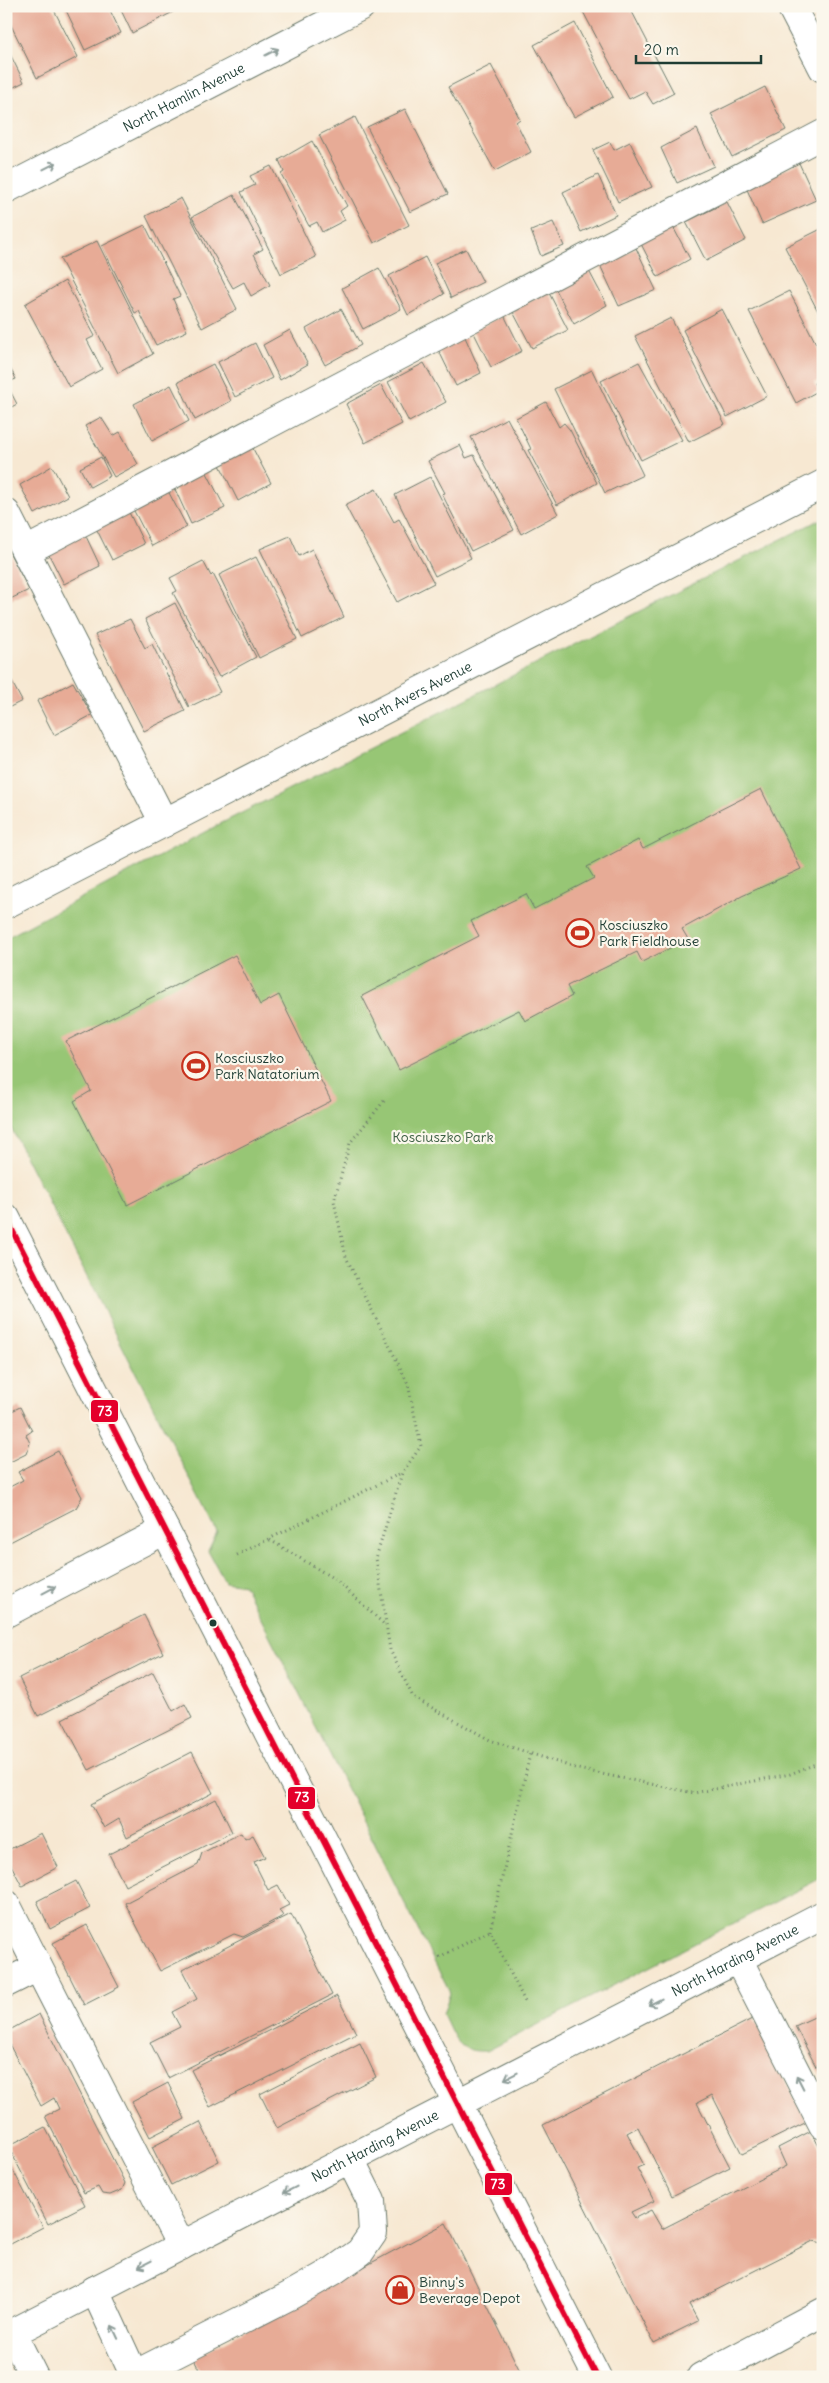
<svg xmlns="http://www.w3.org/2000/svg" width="829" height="2383" font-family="Delius,sans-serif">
<rect width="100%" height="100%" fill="#fbf7ec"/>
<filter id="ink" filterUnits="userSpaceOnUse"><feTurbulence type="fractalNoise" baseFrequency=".02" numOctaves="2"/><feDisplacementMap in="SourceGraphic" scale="10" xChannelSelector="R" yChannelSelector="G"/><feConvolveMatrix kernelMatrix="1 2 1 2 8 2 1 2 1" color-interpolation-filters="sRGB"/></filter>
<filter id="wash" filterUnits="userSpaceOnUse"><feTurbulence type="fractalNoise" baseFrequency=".0096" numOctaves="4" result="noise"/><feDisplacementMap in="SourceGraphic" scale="20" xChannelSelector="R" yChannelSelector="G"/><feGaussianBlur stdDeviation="1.12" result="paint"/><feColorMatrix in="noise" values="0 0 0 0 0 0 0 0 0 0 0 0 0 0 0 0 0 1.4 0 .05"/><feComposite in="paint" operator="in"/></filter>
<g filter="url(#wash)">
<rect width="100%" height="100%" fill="#f7e8d2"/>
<path fill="#97c674" stroke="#5b8254" d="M823,518V1877L487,2051C457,2053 455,2038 443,2014L450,1993L244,1585L225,1582L208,1551L217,1532L6,1118V938L216,826Z"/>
<g id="blocks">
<path fill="#e7ab96" d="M6,6H52L78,57L37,78L6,15Z
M64,6H108L121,33L85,50Z
M119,6H170L173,12L132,33Z
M580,6H629L674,93L653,104L645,91L629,99Z
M575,23L613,97L574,117L534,45Z
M6,46L24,82L6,91Z
M491,65L520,119L516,122L531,152L495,171L448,87Z
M765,87L786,130L732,157L711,114Z
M405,109L448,194L410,212L367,127Z
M355,117L409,225L374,243L319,135Z
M697,129L714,166L677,183L661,148Z
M312,141L347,206L340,211L345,220L322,232L317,222L309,226L281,174L284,172L279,160Z
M610,142L614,150L630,142L652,187L618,202L593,150Z
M799,163L816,200L762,224L746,187Z
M271,166L316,257L281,274L241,192L255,185L250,176Z
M598,175L616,215L581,232L563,192Z
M234,195L263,249L254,254L270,285L251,296L244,282L233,288L192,217Z
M181,198L237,309L202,328L146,216Z
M727,202L746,240L706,261L686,222Z
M553,222L564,246L541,256L531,231Z
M671,223L690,259L658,277L639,240Z
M145,225L180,296L173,299L187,331L156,345L139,311L135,313L102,246Z
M823,228V321L785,247Z
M97,241L153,354L118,373L60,259Z
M636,248L656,290L619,306L600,265Z
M466,249L483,282L451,298L435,263Z
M425,257L444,294L408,315L389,276Z
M379,268L401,309L363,329L342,288Z
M589,271L607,305L574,324L555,288Z
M65,281L95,336L87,340L102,369L69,387L25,304Z
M548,291L568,330L532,348L512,310Z
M789,291L823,357V379L814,383L818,391L796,403L749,311Z
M341,309L361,345L325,365L306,329Z
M722,309L767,396L727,417L683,330Z
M504,315L522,351L491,367L473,331Z
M671,318L725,424L689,442L635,336Z
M290,330L308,364L280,380L263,345Z
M465,337L481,373L456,386L438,349Z
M255,343L272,378L235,397L218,362Z
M6,361L16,379L6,383L17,404L6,410Z
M639,362L682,440L641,460L601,381Z
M424,363L446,402L409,422L388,382Z
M213,364L231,401L195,420L178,382Z
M592,370L643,475L605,493L554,389Z
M171,385L189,421L152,441L134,404Z
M381,385L402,424L365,443L346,404Z
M546,402L559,427L564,423L570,430L597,483L557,505L528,450L531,449L516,418Z
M101,417L113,436L120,432L138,464L114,477L85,426Z
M507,418L558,514L521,534L471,437Z
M250,443L271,483L238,501L217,459Z
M460,445L466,458L474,455L514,530L471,551L442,494L445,493L428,461Z
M101,457L110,476L90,487L80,468Z
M52,466L68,496L35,514L20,485Z
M205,469L225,508L191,524L173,485Z
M430,477L471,558L435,576L395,495Z
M167,489L187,527L152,546L133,509Z
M376,489L394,522L399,519L434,583L397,602L345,505Z
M127,508L144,544L112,560L94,524Z
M83,530L100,566L64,584L46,549Z
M290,536L299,556L312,549L344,617L302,638L260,549Z
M6,546L29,590L6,601Z
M256,557L297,639L259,658L219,575Z
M203,561L211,576L213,574L256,657L219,677L173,593L177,591L170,578Z
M175,603L220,692L189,707L145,619Z
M130,619L145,648L152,644L185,711L144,731L95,635Z
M6,671L22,701L6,709Z
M73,682L92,715L54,735L37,701Z
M761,789L801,869L742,896L682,929L688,939L642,962L637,952L567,986L572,996L525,1021L519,1010L399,1070L362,996L479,936L471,921L526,894L534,909L594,878L587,867L638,840L643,849Z
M235,955L260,1005L279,995L331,1101L127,1205L74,1101L91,1091L66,1041Z
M20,1407L32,1431L26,1435L30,1443L26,1454L6,1464V1414Z
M58,1451L82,1497L76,1508L6,1544V1489L23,1480L18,1472Z
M144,1615L163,1653L38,1716L19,1678Z
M153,1672L173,1711L185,1704L192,1718L89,1770L62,1719Z
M192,1752L213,1793L127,1837L119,1819L104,1828L91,1804Z
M216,1799L232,1832L125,1886L109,1854Z
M41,1833L58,1867L22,1886L6,1855V1851Z
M241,1833L245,1839L253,1835L265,1857L254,1862L268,1890L278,1885L289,1905L279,1910L283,1916L243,1937L234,1934L160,1971L125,1903L198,1865L202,1853Z
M76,1881L90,1908L50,1929L37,1901Z
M291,1914L332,1995L168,2078L150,2042L180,2027L172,2012L197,1999L182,1970Z
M87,1925L119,1987L84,2005L53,1943Z
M337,1996L356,2033L210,2107L191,2070Z
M823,2013V2080L795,2026Z
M39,2014L125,2183L122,2190L110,2195L102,2194L98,2187L84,2193L45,2116L59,2109L54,2098L41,2106L6,2038V2032Z
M754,2018L807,2122L742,2154L712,2095L697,2103L730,2167L672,2196L638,2127L627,2133L644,2165L637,2168L654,2201L631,2212L635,2218L651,2210L662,2229L786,2166L778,2148L811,2131L823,2154V2243L813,2241L689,2304L698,2321L654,2343L543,2125Z
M360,2043L376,2077L277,2128L260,2094Z
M168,2083L185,2119L150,2137L132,2102Z
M200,2122L219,2161L171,2185L152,2147Z
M45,2127L85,2205L48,2224L8,2146Z
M6,2157L43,2227L7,2246L6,2244Z
M446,2223L523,2377H203L193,2358Z"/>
</g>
</g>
<g filter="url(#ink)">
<use href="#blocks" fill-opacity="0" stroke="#6b796b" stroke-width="1"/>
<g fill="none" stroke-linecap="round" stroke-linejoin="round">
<defs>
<g id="minor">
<path d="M791,6L823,68"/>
<path id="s1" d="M6,189L361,6"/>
<path d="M6,513L164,823"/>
<path d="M26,551L823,134"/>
<path id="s2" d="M6,904L823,484"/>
<path d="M6,1613L165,1530"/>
<path d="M6,1904L181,2246"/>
<path d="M738,1959L823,2125"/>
<path d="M6,1983L38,1967"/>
<path d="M95,2290L135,2377"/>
<path d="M12,2333L34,2377"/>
<path id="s3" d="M6,2336L823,1915"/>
<path d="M134,2375L291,2295L333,2271L360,2252L373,2233L371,2201L350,2159"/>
<path d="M701,2377L823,2312"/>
</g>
<path id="major" d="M6,1218L597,2377"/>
</defs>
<use href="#minor" stroke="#6b796b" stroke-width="30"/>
<use href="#major" stroke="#6b796b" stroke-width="30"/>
<path stroke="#6b796b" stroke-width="3" stroke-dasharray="1 4" stroke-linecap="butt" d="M384,1101L350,1143L334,1201L346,1257L408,1384L421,1446L402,1473L376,1558L390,1650L413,1697L490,1740L578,1769L694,1793L790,1774L823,1761
M270,1540L336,1580L385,1625
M237,1555L401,1473
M490,1931L530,1754
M439,1957L490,1931L526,2004"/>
<use href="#minor" stroke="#fff" stroke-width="28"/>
<use href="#major" stroke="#fff" stroke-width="28"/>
<defs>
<path id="bus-1" d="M6,1218L597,2377"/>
</defs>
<use href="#bus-1" stroke="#fbf7ec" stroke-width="10"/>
<use href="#bus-1" stroke="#e4002b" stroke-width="6"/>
</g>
<defs><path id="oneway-shaft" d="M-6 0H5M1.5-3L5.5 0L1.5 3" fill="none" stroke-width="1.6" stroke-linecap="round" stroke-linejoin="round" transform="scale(1.25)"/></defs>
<g stroke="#8f9e9a">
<use href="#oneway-shaft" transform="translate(272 52) rotate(-27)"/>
<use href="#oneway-shaft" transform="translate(50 166) rotate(-27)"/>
<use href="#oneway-shaft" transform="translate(49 1590) rotate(-28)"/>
<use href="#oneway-shaft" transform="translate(655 2002) rotate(153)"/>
<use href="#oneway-shaft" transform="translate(511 2076) rotate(153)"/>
<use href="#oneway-shaft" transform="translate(800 2082) rotate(-117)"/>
<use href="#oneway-shaft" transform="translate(290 2190) rotate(153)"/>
<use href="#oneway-shaft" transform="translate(145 2264) rotate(153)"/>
<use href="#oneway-shaft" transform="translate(115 2332) rotate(-115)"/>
</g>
</g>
<defs>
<symbol id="stadium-ring" viewBox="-11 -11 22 22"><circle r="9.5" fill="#fbf7ec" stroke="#c8321e" stroke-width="1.5"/><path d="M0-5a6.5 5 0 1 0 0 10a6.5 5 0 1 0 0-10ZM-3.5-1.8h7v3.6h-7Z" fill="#c8321e"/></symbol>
<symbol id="shop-ring" viewBox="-11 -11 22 22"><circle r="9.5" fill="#fbf7ec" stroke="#c8321e" stroke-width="1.5"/><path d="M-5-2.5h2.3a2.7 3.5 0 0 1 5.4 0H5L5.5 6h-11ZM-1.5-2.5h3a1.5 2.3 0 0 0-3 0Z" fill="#c8321e"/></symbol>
</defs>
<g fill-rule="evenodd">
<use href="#stadium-ring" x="564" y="917" width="32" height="32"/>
<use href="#stadium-ring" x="180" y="1050" width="32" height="32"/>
<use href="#shop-ring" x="384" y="2274" width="32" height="32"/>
</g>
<circle fill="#1f3d34" stroke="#fbf7ec" stroke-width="2" cx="213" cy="1623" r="4.5"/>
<g text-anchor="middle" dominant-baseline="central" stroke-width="4.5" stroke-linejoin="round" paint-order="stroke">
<g font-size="14" fill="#1f3d34" stroke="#fbf7ec">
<text stroke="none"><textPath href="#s1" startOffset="200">North Hamlin Avenue</textPath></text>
<text stroke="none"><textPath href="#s2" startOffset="460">North Avers Avenue</textPath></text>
<text stroke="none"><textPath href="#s3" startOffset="820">North Harding Avenue</textPath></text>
<text stroke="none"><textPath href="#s3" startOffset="415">North Harding Avenue</textPath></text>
</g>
<g font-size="14" fill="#1f3d34" stroke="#fbf7ec" text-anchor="start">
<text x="599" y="925">Kosciuszko<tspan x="599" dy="16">Park Fieldhouse</tspan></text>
<text x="215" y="1058">Kosciuszko<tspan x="215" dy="16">Park Natatorium</tspan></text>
<text x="419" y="2282">Binny's<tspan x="419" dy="16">Beverage Depot</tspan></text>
</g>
<g font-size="14" fill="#3d5f44" stroke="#fbf7ec">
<text x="443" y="1137">Kosciuszko Park</text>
</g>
</g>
<g stroke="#fbf7ec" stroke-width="2">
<rect x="90" y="1399" width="29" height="24" rx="5" fill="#e4002b"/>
<rect x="287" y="1786" width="29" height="24" rx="5" fill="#e4002b"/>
<rect x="484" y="2172" width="29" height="24" rx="5" fill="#e4002b"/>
</g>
<g font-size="14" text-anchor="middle" font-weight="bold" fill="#fff">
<text x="105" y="1416">73</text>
<text x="302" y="1802">73</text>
<text x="498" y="2189">73</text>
</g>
<rect width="829" height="2383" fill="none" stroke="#fbf7ec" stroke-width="25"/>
<path d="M636 55v8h125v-8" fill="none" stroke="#1f3d34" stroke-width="2.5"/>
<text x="644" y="55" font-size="15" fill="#1f3d34" stroke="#fbf7ec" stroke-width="4" paint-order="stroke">20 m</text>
</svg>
